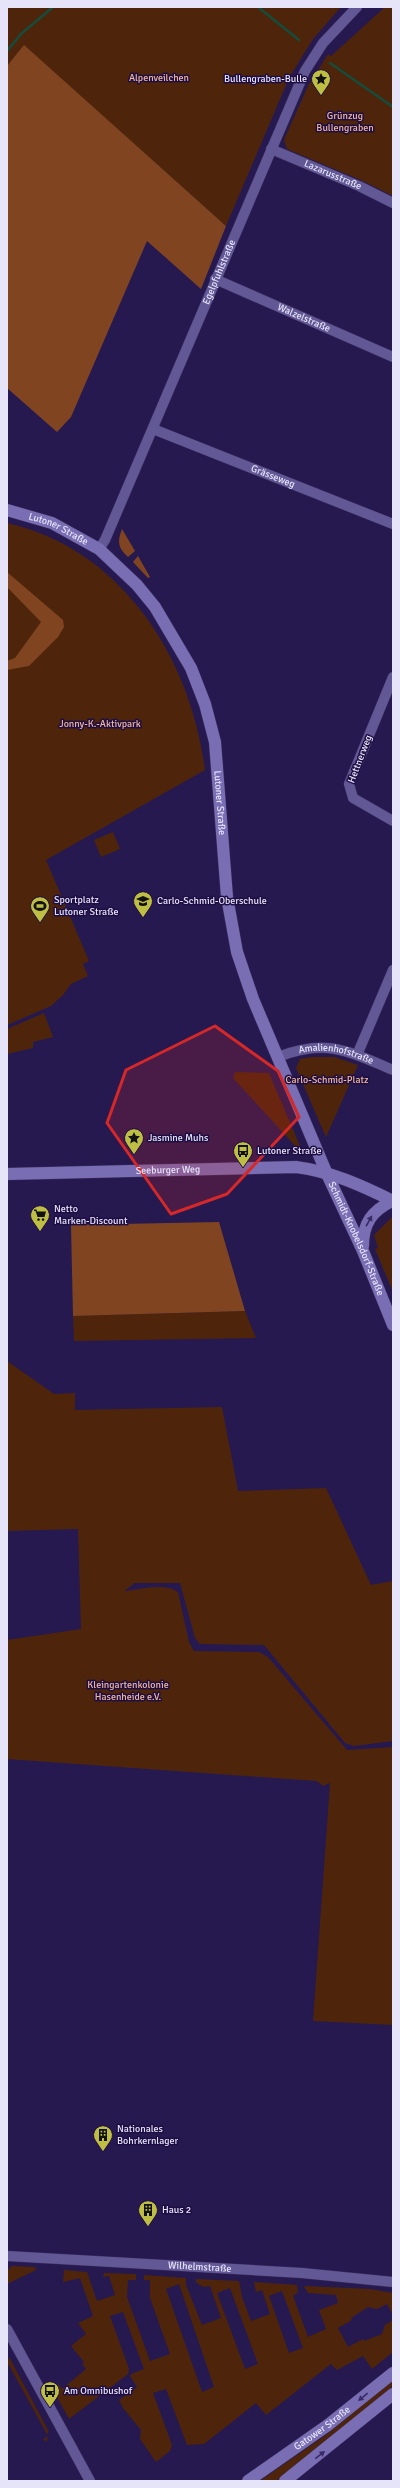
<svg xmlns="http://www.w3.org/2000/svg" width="400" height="2488" font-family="Signika,sans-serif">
<rect width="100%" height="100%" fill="#261950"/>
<path fill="#4e250b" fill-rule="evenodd" d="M7,7H341L313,39L289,78L226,226L24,46L7,66Z
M385,7H393V196L363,181L287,149L284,140L308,86L328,54L331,56Z
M7,523C122,549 191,658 205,770L46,860L89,961L83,964L88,976L71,984L63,995L51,1006L7,1025Z
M113,832L120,849L101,857L94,840Z
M44,1013L53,1037L33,1042V1048L7,1054V1029Z
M311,1057H334L358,1065L326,1137L296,1068L300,1059Z
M235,1072L269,1073L300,1146L298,1149L233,1078Z
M393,1216V1292L375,1249L378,1248L374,1235Z
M245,1311L256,1338L74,1341L73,1316Z
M7,1361L54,1394L75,1393V1410L222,1407L238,1491L326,1488L371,1585L393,1581V1741L354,1746L345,1743L264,1645L200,1644L195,1638L180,1583H135L124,1591C140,1590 163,1582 178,1592L189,1642L194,1651L259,1652L268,1657L347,1750L393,1747V2025L313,2021L330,1783L323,1786L317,1781L7,1759V1640L81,1629L78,1529L7,1531Z
M12,2266L35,2267L36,2270L7,2284V2271Z
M64,2270L87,2272L97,2301L115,2295L109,2276L103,2277L104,2273L136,2274V2280H128L127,2297L150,2361L170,2354L150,2298V2280H144V2275L186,2278V2285L202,2325L221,2318L210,2286L203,2287L196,2282V2279L239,2281L242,2297L251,2321L270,2314L262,2290L256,2292L254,2282L297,2285L298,2292L293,2296L308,2337L326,2329L319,2310L338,2303L336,2295L308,2293L304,2286L370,2289L393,2293V2315L387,2304L377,2309L368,2307L351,2318L352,2320L338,2328L348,2347L363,2339L364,2341L382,2334L385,2325L393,2320V2352L372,2369L363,2356L337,2370L331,2364L266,2415L256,2403L204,2444L187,2445L166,2389L153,2393L172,2445L170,2451L156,2462L140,2439L141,2430L123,2408L119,2400L137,2387L130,2376L131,2374L144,2369L123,2312L110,2316L129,2369L128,2374L69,2419L52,2388L58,2384L62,2389L86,2369L82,2364L84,2362L71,2346L86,2334L78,2323L93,2316L80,2278L63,2282ZM179,2284L214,2387L202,2392L166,2289ZM230,2288L258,2364L245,2369L217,2293ZM282,2291L303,2348L289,2353L269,2296Z
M9,2357L48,2430L47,2442L43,2439L48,2436L9,2365L7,2366Z
M393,2380V2385L386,2393L287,2473L276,2481H260L326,2435Z"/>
<path fill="#804520" d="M24,45L226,226L201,289L147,241L71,417L57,432L7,388V66Z
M122,529L135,551L128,557C118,548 117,542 122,529Z
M138,556L150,577L148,578L133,562Z
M7,572L63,620L64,627L58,637L29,666L7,670V661L15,658L41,622L7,587Z
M219,1222L245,1311L73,1316L71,1225Z"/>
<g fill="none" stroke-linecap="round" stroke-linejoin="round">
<path stroke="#154c3c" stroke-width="2.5" d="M258,7L299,40
M7,51L21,34L53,7
M330,63L393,107"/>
<defs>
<g id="street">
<path id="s1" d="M271,149L359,186L393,203"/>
<path id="s2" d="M215,279L393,357"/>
<path id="s3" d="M153,429L393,524"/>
<path id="s4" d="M99,549L105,540L305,71L323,43L357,7"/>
<path d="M393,677L349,784L353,798L393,821"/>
<path d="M357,1055L393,970"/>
<path id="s5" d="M278,1057C326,1038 348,1051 393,1070"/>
<path id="s6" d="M7,2256L302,2273L393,2282"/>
<path d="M7,2329L90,2481"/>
</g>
<g id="secondary">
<path id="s7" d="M7,510L52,523L99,549L137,585L155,607L191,668L205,704L215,742L227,897L237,952L253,999L327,1174L363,1251L393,1325"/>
<path id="s8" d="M7,1174L296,1167C330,1171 363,1186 393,1201"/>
<path d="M363,1246C363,1223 372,1211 392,1201"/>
<path id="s9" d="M248,2481L328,2425L393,2373"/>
<path d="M285,2481L393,2394"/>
</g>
</defs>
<use href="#street" stroke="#3c2e5b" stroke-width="11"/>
<use href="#secondary" stroke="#3c2e5b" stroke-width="13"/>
<use href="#street" stroke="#625896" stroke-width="10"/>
<use href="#secondary" stroke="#796eb4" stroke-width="12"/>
</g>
<defs><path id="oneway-solid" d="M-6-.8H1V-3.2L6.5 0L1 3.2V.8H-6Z"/></defs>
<g fill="#392b66">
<use href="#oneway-solid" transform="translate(369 1221) rotate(-61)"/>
<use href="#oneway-solid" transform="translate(363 2397) rotate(141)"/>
<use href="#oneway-solid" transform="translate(320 2455) rotate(-38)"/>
</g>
<path fill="#d62828" fill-opacity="0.2" stroke="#d62828" stroke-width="3" stroke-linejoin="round" d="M215,1026L278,1071L299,1117L227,1194L171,1214L107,1123L126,1070Z"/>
<defs>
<symbol id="sight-pin" viewBox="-11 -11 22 30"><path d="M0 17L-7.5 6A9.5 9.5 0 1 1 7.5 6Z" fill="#bebf42" stroke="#1e0e44"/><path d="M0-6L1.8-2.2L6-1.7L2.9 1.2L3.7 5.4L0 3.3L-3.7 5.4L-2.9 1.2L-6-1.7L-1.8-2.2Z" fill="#111"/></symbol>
<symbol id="school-pin" viewBox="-11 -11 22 30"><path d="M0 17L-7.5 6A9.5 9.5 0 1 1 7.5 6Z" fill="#bebf42" stroke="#1e0e44"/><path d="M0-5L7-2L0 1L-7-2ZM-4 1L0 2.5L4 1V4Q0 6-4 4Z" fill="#111"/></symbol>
<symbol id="stadium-pin" viewBox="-11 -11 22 30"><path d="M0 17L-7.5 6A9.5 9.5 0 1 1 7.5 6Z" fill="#bebf42" stroke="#1e0e44"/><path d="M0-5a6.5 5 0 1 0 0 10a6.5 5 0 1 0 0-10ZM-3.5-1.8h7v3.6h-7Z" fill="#111"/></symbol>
<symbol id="bus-pin" viewBox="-11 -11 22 30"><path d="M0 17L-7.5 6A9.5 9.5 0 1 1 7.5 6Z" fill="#bebf42" stroke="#1e0e44"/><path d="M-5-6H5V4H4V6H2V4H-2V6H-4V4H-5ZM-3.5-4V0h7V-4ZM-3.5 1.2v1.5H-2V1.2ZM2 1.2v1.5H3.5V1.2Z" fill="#111"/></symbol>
<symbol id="supermarket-pin" viewBox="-11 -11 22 30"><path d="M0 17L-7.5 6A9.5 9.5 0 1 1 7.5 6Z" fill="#bebf42" stroke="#1e0e44"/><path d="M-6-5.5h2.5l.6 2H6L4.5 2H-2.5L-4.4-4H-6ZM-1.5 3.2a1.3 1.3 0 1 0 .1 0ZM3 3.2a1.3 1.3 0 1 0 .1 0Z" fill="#111"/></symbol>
<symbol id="building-pin" viewBox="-11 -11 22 30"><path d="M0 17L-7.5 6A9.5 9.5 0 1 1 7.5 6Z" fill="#bebf42" stroke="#1e0e44"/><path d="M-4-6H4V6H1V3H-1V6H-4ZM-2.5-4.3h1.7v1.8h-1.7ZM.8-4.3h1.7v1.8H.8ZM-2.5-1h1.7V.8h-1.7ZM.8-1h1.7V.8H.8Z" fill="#111"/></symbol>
</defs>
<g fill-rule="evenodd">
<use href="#sight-pin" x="310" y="68" width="22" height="30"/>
<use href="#school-pin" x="132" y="890" width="22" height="30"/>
<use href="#stadium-pin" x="29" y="895" width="22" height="30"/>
<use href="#sight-pin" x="123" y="1127" width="22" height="30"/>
<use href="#bus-pin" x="232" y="1140" width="22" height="30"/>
<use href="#supermarket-pin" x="29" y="1204" width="22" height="30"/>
<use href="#building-pin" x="92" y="2124" width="22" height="30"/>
<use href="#building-pin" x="137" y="2199" width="22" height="30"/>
<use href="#bus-pin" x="39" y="2380" width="22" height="30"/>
</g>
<g text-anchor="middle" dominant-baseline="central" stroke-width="3" stroke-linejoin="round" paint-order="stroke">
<g font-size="10" fill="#efb89a" stroke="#1e0e44">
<text x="159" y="78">Alpenveilchen</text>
<text x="345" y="116">Grünzug<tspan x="345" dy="12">Bullengraben</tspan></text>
<text x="100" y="724">Jonny-K.-Aktivpark</text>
<text x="327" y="1080">Carlo-Schmid-Platz</text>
<text x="128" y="1685">Kleingartenkolonie<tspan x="128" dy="12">Hasenheide e.V.</tspan></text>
</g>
<g font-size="10" fill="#e6e4f9" stroke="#1e0e44" text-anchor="start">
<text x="307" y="79" text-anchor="end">Bullengraben-Bulle</text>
<text x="54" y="900">Sportplatz<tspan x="54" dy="12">Lutoner Straße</tspan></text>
<text x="157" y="901">Carlo-Schmid-Oberschule</text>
<text x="148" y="1138">Jasmine Muhs</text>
<text x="257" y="1151">Lutoner Straße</text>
<text x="54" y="1209">Netto<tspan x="54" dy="12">Marken-Discount</tspan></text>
<text x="117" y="2129">Nationales<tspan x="117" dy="12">Bohrkernlager</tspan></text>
<text x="162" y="2210">Haus 2</text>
<text x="64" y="2391">Am Omnibushof</text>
</g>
<g font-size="10" fill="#e6e4f9" stroke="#1e0e44">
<text stroke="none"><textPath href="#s1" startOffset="67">Lazarusstraße</textPath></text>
<text stroke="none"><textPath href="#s4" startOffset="302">Egelpfuhlstraße</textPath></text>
<text stroke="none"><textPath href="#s2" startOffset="97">Walzelstraße</textPath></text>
<text stroke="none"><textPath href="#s3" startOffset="129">Grässeweg</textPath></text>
<text stroke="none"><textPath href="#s7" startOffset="55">Lutoner Straße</textPath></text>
<text transform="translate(360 759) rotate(-69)">Hettnerweg</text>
<text stroke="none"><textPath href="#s7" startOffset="391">Lutoner Straße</textPath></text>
<text stroke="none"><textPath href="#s5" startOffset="60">Amalienhofstraße</textPath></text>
<text stroke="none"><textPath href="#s8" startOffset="161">Seeburger Weg</textPath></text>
<text stroke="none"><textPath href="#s7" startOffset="852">Schmidt-Knobelsdorf-Straße</textPath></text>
<text stroke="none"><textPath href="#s6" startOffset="193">Wilhelmstraße</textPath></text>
<text stroke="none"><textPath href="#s9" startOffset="91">Gatower Straße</textPath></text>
</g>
</g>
<rect width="400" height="2488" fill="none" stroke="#e6e4f9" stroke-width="16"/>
</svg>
